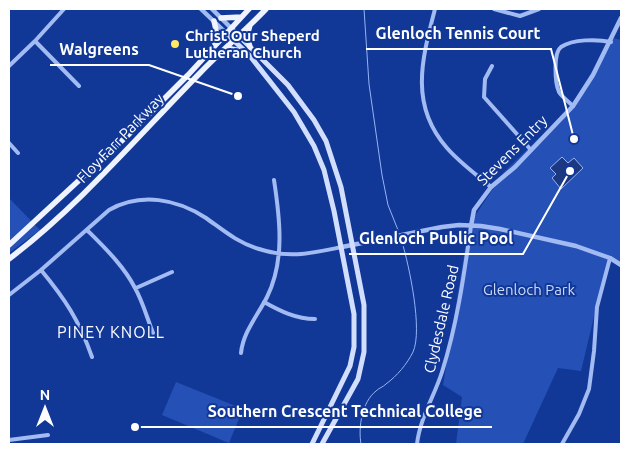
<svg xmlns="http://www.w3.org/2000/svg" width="630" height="453" font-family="Ubuntu,sans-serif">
<rect width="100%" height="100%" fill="#123897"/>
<path fill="#2550b6" d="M613,38L621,40V265L608,258L581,371L558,368L523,444H456L462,397L443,385L469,225L504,172L569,109Z
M9,198L40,230L9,253Z
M176,382L243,409L229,443L162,415Z"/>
<path fill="#1b3880" stroke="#94b3f6" d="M562,157L568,163L574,158L583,168L561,189L552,178L556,174L550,168Z"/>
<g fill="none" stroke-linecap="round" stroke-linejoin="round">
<path stroke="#94b3f6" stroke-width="1" d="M364,9L369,84L382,175L388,205L398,230
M361,444C358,427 362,402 376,391C379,388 383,387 386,384C397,376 407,364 413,352C423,330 409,265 402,242"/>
<path stroke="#a3bbf3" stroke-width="4" d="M435,9C422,59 409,105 447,148C460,163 477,175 491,187
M494,9L520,16L539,9
M35,41L79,86
M9,66L35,41L64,9
M492,66L485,79L484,97L531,150
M573,106C568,101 562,97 559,92C555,83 553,53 561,47C573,39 597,39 611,42
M9,143L18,153
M87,230C104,247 124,266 135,288C143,302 147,318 153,333
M41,270C65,299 79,320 92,357
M136,288L172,272
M9,295L41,270L109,210C141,192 177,199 206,218C223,230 238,243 259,249C289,259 312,253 342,247
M264,302C280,311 296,319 315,319
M241,353C243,332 258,315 267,297C285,261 280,219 274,180
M9,440L48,435
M417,444C420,418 434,397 442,372C457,325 464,275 471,226
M562,444L579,414L589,389L594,351L597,307L610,258"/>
<path stroke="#a3bbf3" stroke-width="4.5" d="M201,9L226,33
M212,9L231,28
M471,226L474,210L491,187L515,167L573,106L593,75L621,18
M342,247L442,227L459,225L481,226L500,229L576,246L610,258L621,265"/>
<path stroke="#d2defd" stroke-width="5" d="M231,28L288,85L314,120L326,141L341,187L364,305V352L358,379L322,444
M226,33L250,56L294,112L314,146L324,170L334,211L354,314V347L350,366L312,444"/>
<path stroke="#eff3ff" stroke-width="5.5" d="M221,18L241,17
M214,21L216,30L215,44
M250,25L247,36L250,47
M223,52L231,49L246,52
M9,245L127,136L188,75L249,9
M9,259C80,205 138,136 200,73C221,51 245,31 266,9"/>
</g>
<circle fill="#ffe965" stroke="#123897" stroke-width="2" cx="175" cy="44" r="5"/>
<g text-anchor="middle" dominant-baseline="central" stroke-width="4" stroke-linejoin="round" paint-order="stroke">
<g font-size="15" font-weight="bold" fill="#fff" stroke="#123897" text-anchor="start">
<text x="185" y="35">Christ Our Sheperd<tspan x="185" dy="17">Lutheran Church</tspan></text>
</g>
<g font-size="15" fill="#fff" stroke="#123897">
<text transform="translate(120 138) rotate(-46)">Floy Farr Parkway</text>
<text transform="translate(512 150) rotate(-45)">Stevens Entry</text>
<text transform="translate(441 319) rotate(-77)">Clydesdale Road</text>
</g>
<g font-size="15" fill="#cadafd" stroke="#123897">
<text x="529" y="289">Glenloch Park</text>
</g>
<g font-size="16" letter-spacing="1" fill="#fff" stroke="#123897">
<text x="111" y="332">PINEY KNOLL</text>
</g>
</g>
<path fill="none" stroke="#fff" stroke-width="2" d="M574 139L551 49H366M238 96L149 65H50M570 171L523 254H349M135 427L198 427H492"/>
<g fill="#fff" stroke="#123897" stroke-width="2">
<circle cx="574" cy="139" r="5"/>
<circle cx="238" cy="96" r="5"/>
<circle cx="570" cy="171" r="5"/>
<circle cx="135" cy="427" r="5"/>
</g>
<g font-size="16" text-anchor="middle" font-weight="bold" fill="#fff" stroke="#123897" stroke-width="4" stroke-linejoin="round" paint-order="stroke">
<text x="458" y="39">Glenloch Tennis Court</text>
<text x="99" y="55">Walgreens</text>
<text x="436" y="244">Glenloch Public Pool</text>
<text x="345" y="417">Southern Crescent Technical College</text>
</g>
<rect width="630" height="453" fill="none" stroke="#ffffff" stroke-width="20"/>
<g transform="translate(45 408)" stroke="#123897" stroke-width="4" paint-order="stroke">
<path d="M0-4L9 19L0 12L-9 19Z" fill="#ffffff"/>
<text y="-8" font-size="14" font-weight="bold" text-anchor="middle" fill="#ffffff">N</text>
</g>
</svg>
